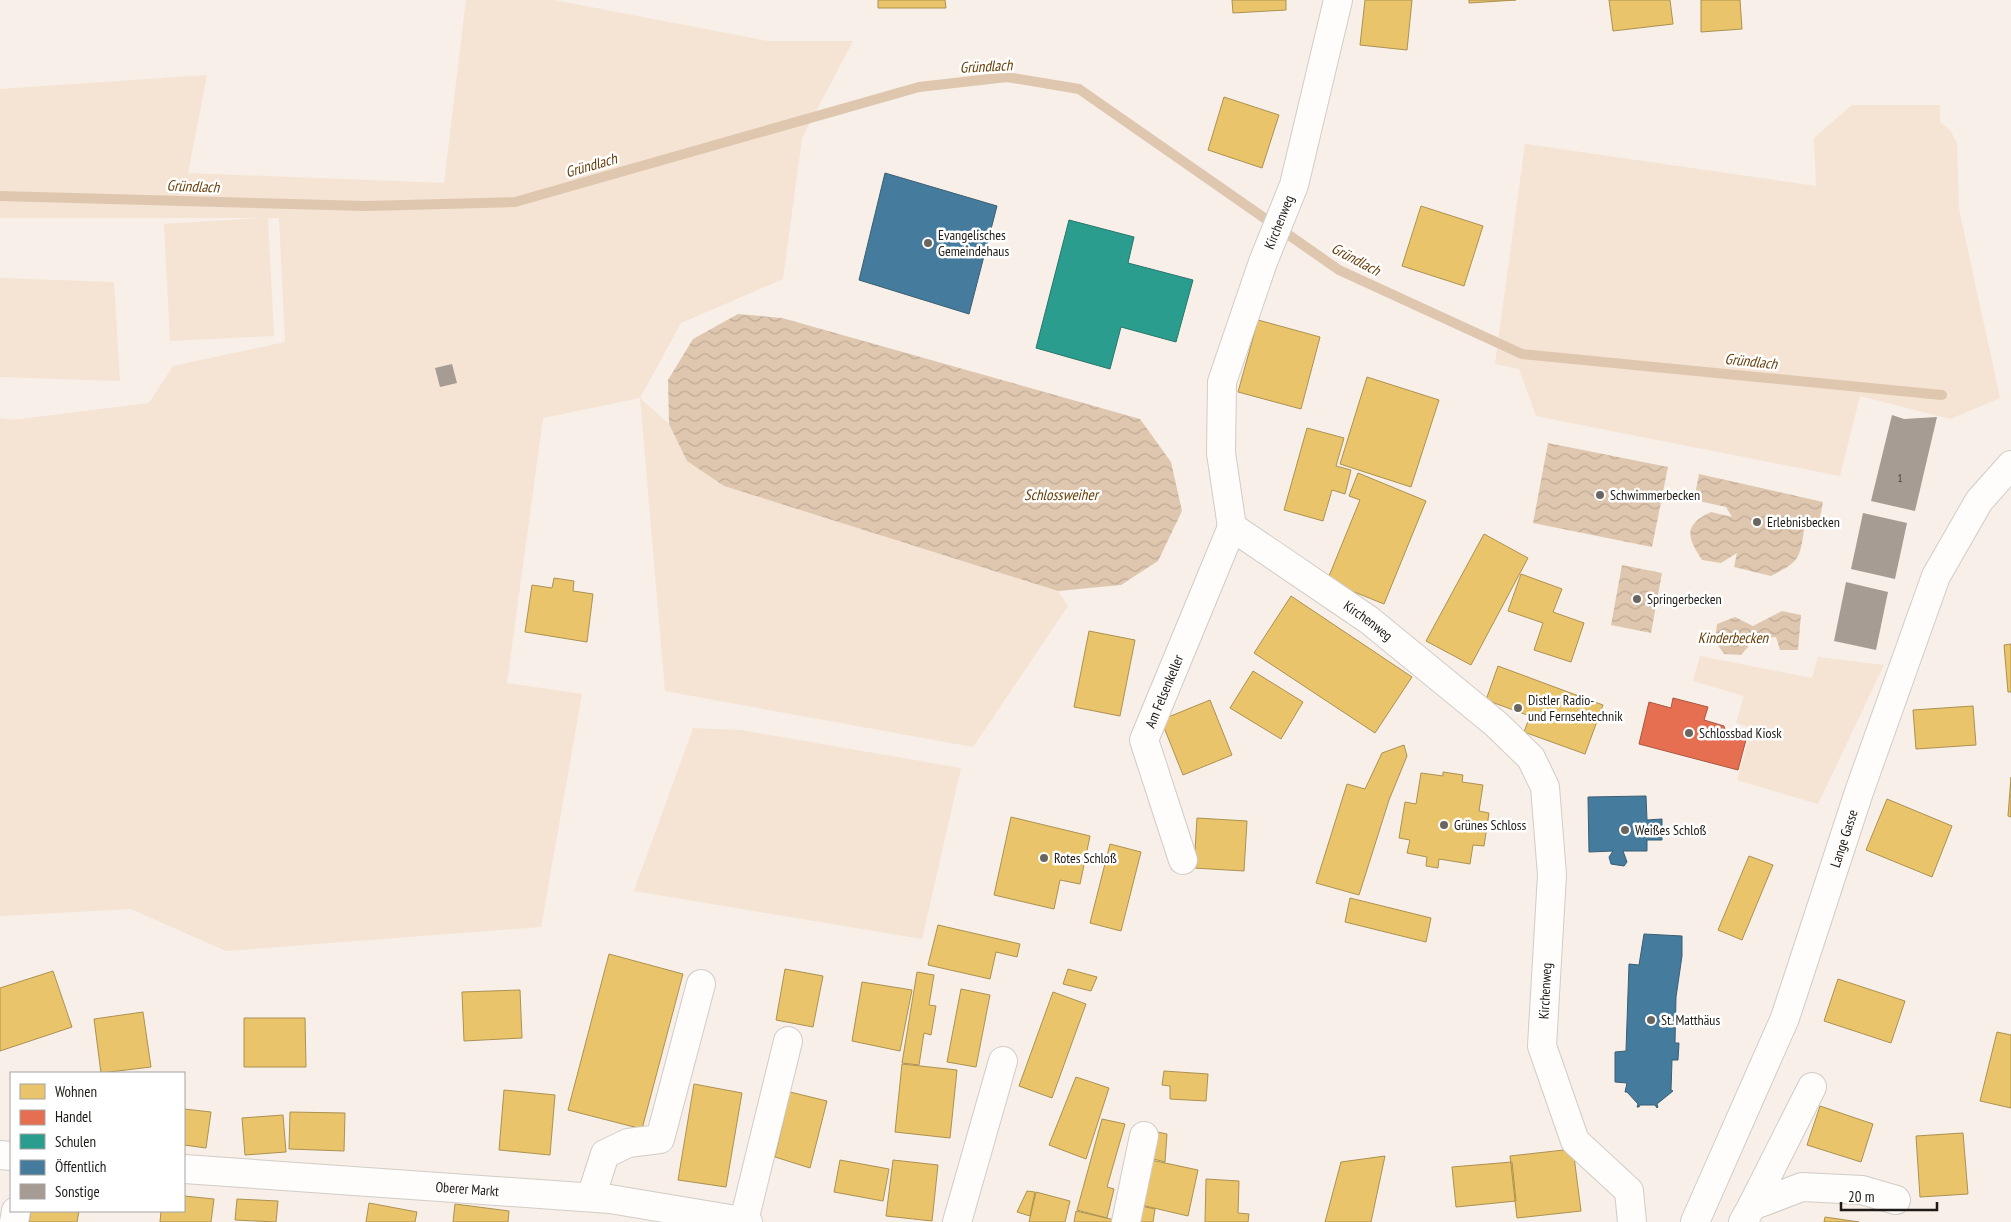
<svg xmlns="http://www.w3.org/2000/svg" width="2011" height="1222" font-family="'PT Sans Narrow',sans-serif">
<defs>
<pattern id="water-waves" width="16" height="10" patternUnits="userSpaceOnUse" patternTransform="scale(1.25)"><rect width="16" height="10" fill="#dfc7af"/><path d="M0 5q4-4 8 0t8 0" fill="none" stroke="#bfaa96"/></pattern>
</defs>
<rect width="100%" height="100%" fill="#f7efe8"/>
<path fill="#f5e3d3" d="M466,0H554L768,41H853L802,138L783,279L681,323L640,398L669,424L687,461L724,486L1058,591L1068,606L973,747L665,691L640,398L543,418L507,683L582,694L541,927L226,951L131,909L0,916V418L13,420L149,403L173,366L285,342L279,218H268L274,336L170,341L164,224L262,218H0V89L207,75L188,173L444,183Z
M1852,105H1940V122L1950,130L1957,143L1959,209L2000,398L1950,419L1860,396L1840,476L1536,416L1519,369L1495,364L1525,144L1816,186L1814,138Z
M0,278L114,282L120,381L0,377Z
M1700,656L1812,678L1818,657L1884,665L1818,804L1737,780L1752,728L1736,723L1744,696L1693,681Z
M693,728L740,730L961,768L922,939L634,891Z"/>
<path fill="url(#water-waves)" d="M738,314L782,318L1140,419L1171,462L1182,511L1158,561L1121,585L1058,591L724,486L687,461L669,424L668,380L693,339Z
M1548,443L1668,467L1652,547L1533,523Z
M1699,474L1823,502L1818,528L1805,525C1799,559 1802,560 1771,576L1734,567L1737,553L1721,563L1702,560C1687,537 1683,525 1711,512L1732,517L1726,507L1694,500Z
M1622,565L1662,573L1651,633L1611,625Z
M1782,611L1801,615L1798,650H1780L1776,637L1755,639L1741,655L1724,654L1715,641L1717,624L1735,617L1753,626Z"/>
<path fill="#e9c46a" stroke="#ac9151" d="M878,0H945L946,8H878Z
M1232,0H1286V10L1233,13Z
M1365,0H1412L1407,50L1360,45Z
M1469,0H1516L1469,3Z
M1609,0H1670L1673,24L1613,31Z
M1701,0H1740L1742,29L1701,32Z
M1224,97L1279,115L1262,168L1208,150Z
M1421,206L1483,226L1464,286L1402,266Z
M1258,320L1320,337L1301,409L1238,392Z
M1367,377L1439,400L1411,487L1340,464Z
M1307,428L1344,438L1336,466L1351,470L1345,494L1332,490L1323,521L1284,510Z
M1358,473L1426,501L1384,604L1327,581L1360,500L1349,496Z
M1484,534L1528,558L1471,665L1426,641Z
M1521,574L1562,589L1553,612L1584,623L1571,662L1534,650L1543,623L1508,611Z
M554,578L574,581L573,591L593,594L587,642L525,632L532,585L552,588Z
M1291,596L1412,677L1375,733L1254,653Z
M1089,631L1135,640L1120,716L1074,707Z
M2011,644V692H2008L2004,645Z
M1498,666L1603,705L1585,754L1524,732L1530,716L1486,700Z
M1253,671L1303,702L1281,739L1230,708Z
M1210,700L1232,755L1183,775L1161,720Z
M1973,706L1976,745L1916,749L1913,710Z
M1404,745L1407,756L1389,800L1359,895L1316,883L1347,784L1365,789L1382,753Z
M1443,772L1463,775L1462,782L1483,785L1479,811L1489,813L1484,846L1473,845L1470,864L1439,859L1438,868L1426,866L1427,857L1407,853L1410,840L1399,838L1405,802L1416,804L1421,773L1443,776Z
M2011,777V817L2008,816Z
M1887,799L1952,826L1932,877L1866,850Z
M1011,817L1090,836L1080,884L1060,880L1054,909L994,895Z
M1197,818L1247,821L1244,871L1194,868Z
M1110,844L1141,852L1121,931L1090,923Z
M1749,856L1773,865L1742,940L1718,930Z
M1350,898L1431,918L1426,942L1345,922Z
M938,925L1020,944L1017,957L996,952L990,979L928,965Z
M609,954L683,974L642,1129L568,1110Z
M785,969L823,976L813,1027L776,1020Z
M1068,969L1097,977L1091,991L1063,984Z
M53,971L72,1027L0,1051V988Z
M917,972L934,975L929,1005L936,1006L931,1035L924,1033L919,1065L902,1063Z
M1838,979L1905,1001L1891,1043L1824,1021Z
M862,982L912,990L900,1051L852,1041Z
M961,989L990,995L976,1067L947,1062Z
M520,990L522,1038L464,1041L462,992Z
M1053,992L1086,1004L1052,1098L1019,1086Z
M143,1012L151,1067L101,1073L94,1019Z
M244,1018H305L306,1067H244Z
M1997,1032L2011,1035V1108L1980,1101Z
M902,1064L957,1070L950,1138L895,1132Z
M1164,1071L1208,1074L1206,1101L1170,1099V1086L1162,1085Z
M1076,1077L1109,1088L1086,1159L1049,1145Z
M694,1084L742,1093L726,1187L678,1180Z
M504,1090L555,1095L550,1155L499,1150Z
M790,1092L827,1101L810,1168L775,1157Z
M1820,1106L1873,1124L1861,1162L1807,1145Z
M184,1109L211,1112L206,1148L184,1145Z
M290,1112L345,1113L344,1151L289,1149Z
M283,1115L286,1152L245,1155L242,1118Z
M1102,1119L1125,1124L1107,1187L1114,1189L1107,1218L1077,1210Z
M1153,1131L1167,1134L1165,1162L1150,1158Z
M1963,1133L1968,1194L1920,1197L1916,1136Z
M1573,1149L1581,1211L1517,1218L1510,1156Z
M1385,1156L1371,1222H1325L1341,1162Z
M840,1160L889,1169L883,1201L834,1192Z
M893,1160L938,1165L932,1221L886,1216Z
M1151,1160L1198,1170L1188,1216L1141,1205Z
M1512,1162L1516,1201L1456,1207L1452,1167Z
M1206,1179L1239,1181L1238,1213L1249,1214L1248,1222H1205Z
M1027,1191L1035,1192L1030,1216L1017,1212Z
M1036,1192L1070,1201L1065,1222H1029Z
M184,1196L214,1199L211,1222H160L161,1211H184Z
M237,1199L278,1201L276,1222L235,1220Z
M369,1203L417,1212L415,1222H366Z
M455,1204L509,1211L508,1222H453Z
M1141,1206L1155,1209L1153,1222H1138Z
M31,1211H79L77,1222H29Z
M1076,1211L1119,1221V1222H1074Z
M1825,1217L1859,1222H1824Z"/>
<path fill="#e76f51" stroke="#ab563f" d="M1673,698L1708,707L1704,720L1724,726L1725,730L1747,736L1738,770L1639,744L1649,702L1671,708Z"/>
<path fill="#2a9d8f" stroke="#27766b" d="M1069,220L1134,237L1128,263L1193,280L1176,342L1121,327L1110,369L1036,348Z"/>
<path fill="#457b9d" stroke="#3a5e74" d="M885,173L997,206L969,314L859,280Z
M1646,796L1647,820L1662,819V840H1647V851H1623L1627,862L1624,866L1611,864L1609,857L1613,851L1589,852L1588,797Z
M1644,934L1682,936V956L1676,997L1675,1043H1679L1678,1060H1672L1671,1090L1673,1091L1657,1104L1658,1107L1657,1108L1655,1105H1640L1639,1107H1637L1638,1104L1627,1092H1625L1627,1083L1615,1082V1052L1626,1051L1629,964L1639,965Z"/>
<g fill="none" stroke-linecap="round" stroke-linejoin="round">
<path stroke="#dfc7af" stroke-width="10" d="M0,196L366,206L515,202L919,87L1007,77L1079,89L1339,270L1522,354L1942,395"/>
</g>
<path fill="#a69c94" d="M452,364L457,383L440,387L435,368Z
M1892,415L1904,419L1937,417L1915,511L1871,501Z
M1863,513L1907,523L1895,579L1851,569Z
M1846,582L1888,592L1876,650L1834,641Z"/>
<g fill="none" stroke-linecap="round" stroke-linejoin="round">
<defs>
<g id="minor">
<path id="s1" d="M1338,0L1294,185L1263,262L1222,382L1221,453L1232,527L1369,620L1496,724L1531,758L1545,787L1552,875L1542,1046L1575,1141L1629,1191L1632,1222"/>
<path id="s2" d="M1183,860L1144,740L1232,527"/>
<path d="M0,1155L11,1156"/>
<path id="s3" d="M184,1169L610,1199L748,1222"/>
<path d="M591,1197L605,1154L628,1143L660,1139L701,984"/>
<path d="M1752,1206L1812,1087"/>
<path d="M744,1221L788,1041"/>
<path d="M14,1222L16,1211"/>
<path d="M957,1222L1003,1061"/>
<path d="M1126,1222L1144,1136"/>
<path id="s4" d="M1695,1222L1785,1018L1859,792L1936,576L1979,501L2011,465"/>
<path d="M1743,1222L1752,1206L1802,1187L1862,1190L1896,1200"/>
</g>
</defs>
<use href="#minor" stroke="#d2ccc6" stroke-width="30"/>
<use href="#minor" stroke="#fefdfc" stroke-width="28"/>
</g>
<g fill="#6b6560" stroke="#fff" stroke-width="2">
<circle cx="928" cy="243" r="5"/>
<circle cx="1600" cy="495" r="5"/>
<circle cx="1757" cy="522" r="5"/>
<circle cx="1637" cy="599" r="5"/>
<circle cx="1518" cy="708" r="5"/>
<circle cx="1689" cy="733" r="5"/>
<circle cx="1444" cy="825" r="5"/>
<circle cx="1625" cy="830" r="5"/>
<circle cx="1044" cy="858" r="5"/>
<circle cx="1651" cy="1020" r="5"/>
</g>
<g text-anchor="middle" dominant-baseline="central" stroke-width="5" stroke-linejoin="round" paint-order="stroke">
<g font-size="11" fill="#413a36">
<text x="1900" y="478">1</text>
</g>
<g font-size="14" fill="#1f1a16" stroke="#fff">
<text transform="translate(1279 222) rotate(-68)">Kirchenweg</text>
<text stroke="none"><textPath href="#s1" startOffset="711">Kirchenweg</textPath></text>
<text stroke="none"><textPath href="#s2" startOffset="179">Am Felsenkeller</textPath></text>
<text stroke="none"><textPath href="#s4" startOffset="412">Lange Gasse</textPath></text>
<text transform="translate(1545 991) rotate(-87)">Kirchenweg</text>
<text stroke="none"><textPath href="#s3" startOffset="284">Oberer Markt</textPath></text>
</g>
<g font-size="14" fill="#1f1a16" stroke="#fff" text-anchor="start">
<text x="938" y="235">Evangelisches<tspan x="938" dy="16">Gemeindehaus</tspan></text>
<text x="1610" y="495">Schwimmerbecken</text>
<text x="1767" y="522">Erlebnisbecken</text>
<text x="1647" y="599">Springerbecken</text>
<text x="1528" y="700">Distler Radio-<tspan x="1528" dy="16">und Fernsehtechnik</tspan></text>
<text x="1699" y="733">Schlossbad Kiosk</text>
<text x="1454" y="825">Grünes Schloss</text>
<text x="1635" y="830">Weißes Schloß</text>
<text x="1054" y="858">Rotes Schloß</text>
<text x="1661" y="1020">St. Matthäus</text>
</g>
<g font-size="15" font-style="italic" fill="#673e08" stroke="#fff">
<text transform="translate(986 66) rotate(-3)">Gründlach</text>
<text transform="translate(591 165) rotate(-16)">Gründlach</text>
<text transform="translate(193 186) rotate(2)">Gründlach</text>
<text transform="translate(1356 259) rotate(28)">Gründlach</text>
<text transform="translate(1751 361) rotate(6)">Gründlach</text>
<text x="1061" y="494">Schlossweiher</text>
<text x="1733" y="637">Kinderbecken</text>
</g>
</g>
<rect x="10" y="1072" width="175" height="140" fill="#ffffff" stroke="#a5a3a2"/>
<rect x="20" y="1084" width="25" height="15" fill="#e9c46a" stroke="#a5a3a2"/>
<text x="55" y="1097" font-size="15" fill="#1f1a16">Wohnen</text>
<rect x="20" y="1110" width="25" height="15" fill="#e76f51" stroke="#a5a3a2"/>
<text x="55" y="1122" font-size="15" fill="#1f1a16">Handel</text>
<rect x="20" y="1134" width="25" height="15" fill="#2a9d8f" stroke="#a5a3a2"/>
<text x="55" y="1147" font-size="15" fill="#1f1a16">Schulen</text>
<rect x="20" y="1160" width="25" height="15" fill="#457b9d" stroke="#a5a3a2"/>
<text x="55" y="1172" font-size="15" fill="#1f1a16">Öffentlich</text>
<rect x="20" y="1184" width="25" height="15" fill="#a69c94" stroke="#a5a3a2"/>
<text x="55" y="1197" font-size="15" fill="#1f1a16">Sonstige</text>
<path d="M1841 1202v8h96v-8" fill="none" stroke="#1f1a16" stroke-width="2.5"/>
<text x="1848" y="1202" font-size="15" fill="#1f1a16" stroke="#ffffff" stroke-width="4" paint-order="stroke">20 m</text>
</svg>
